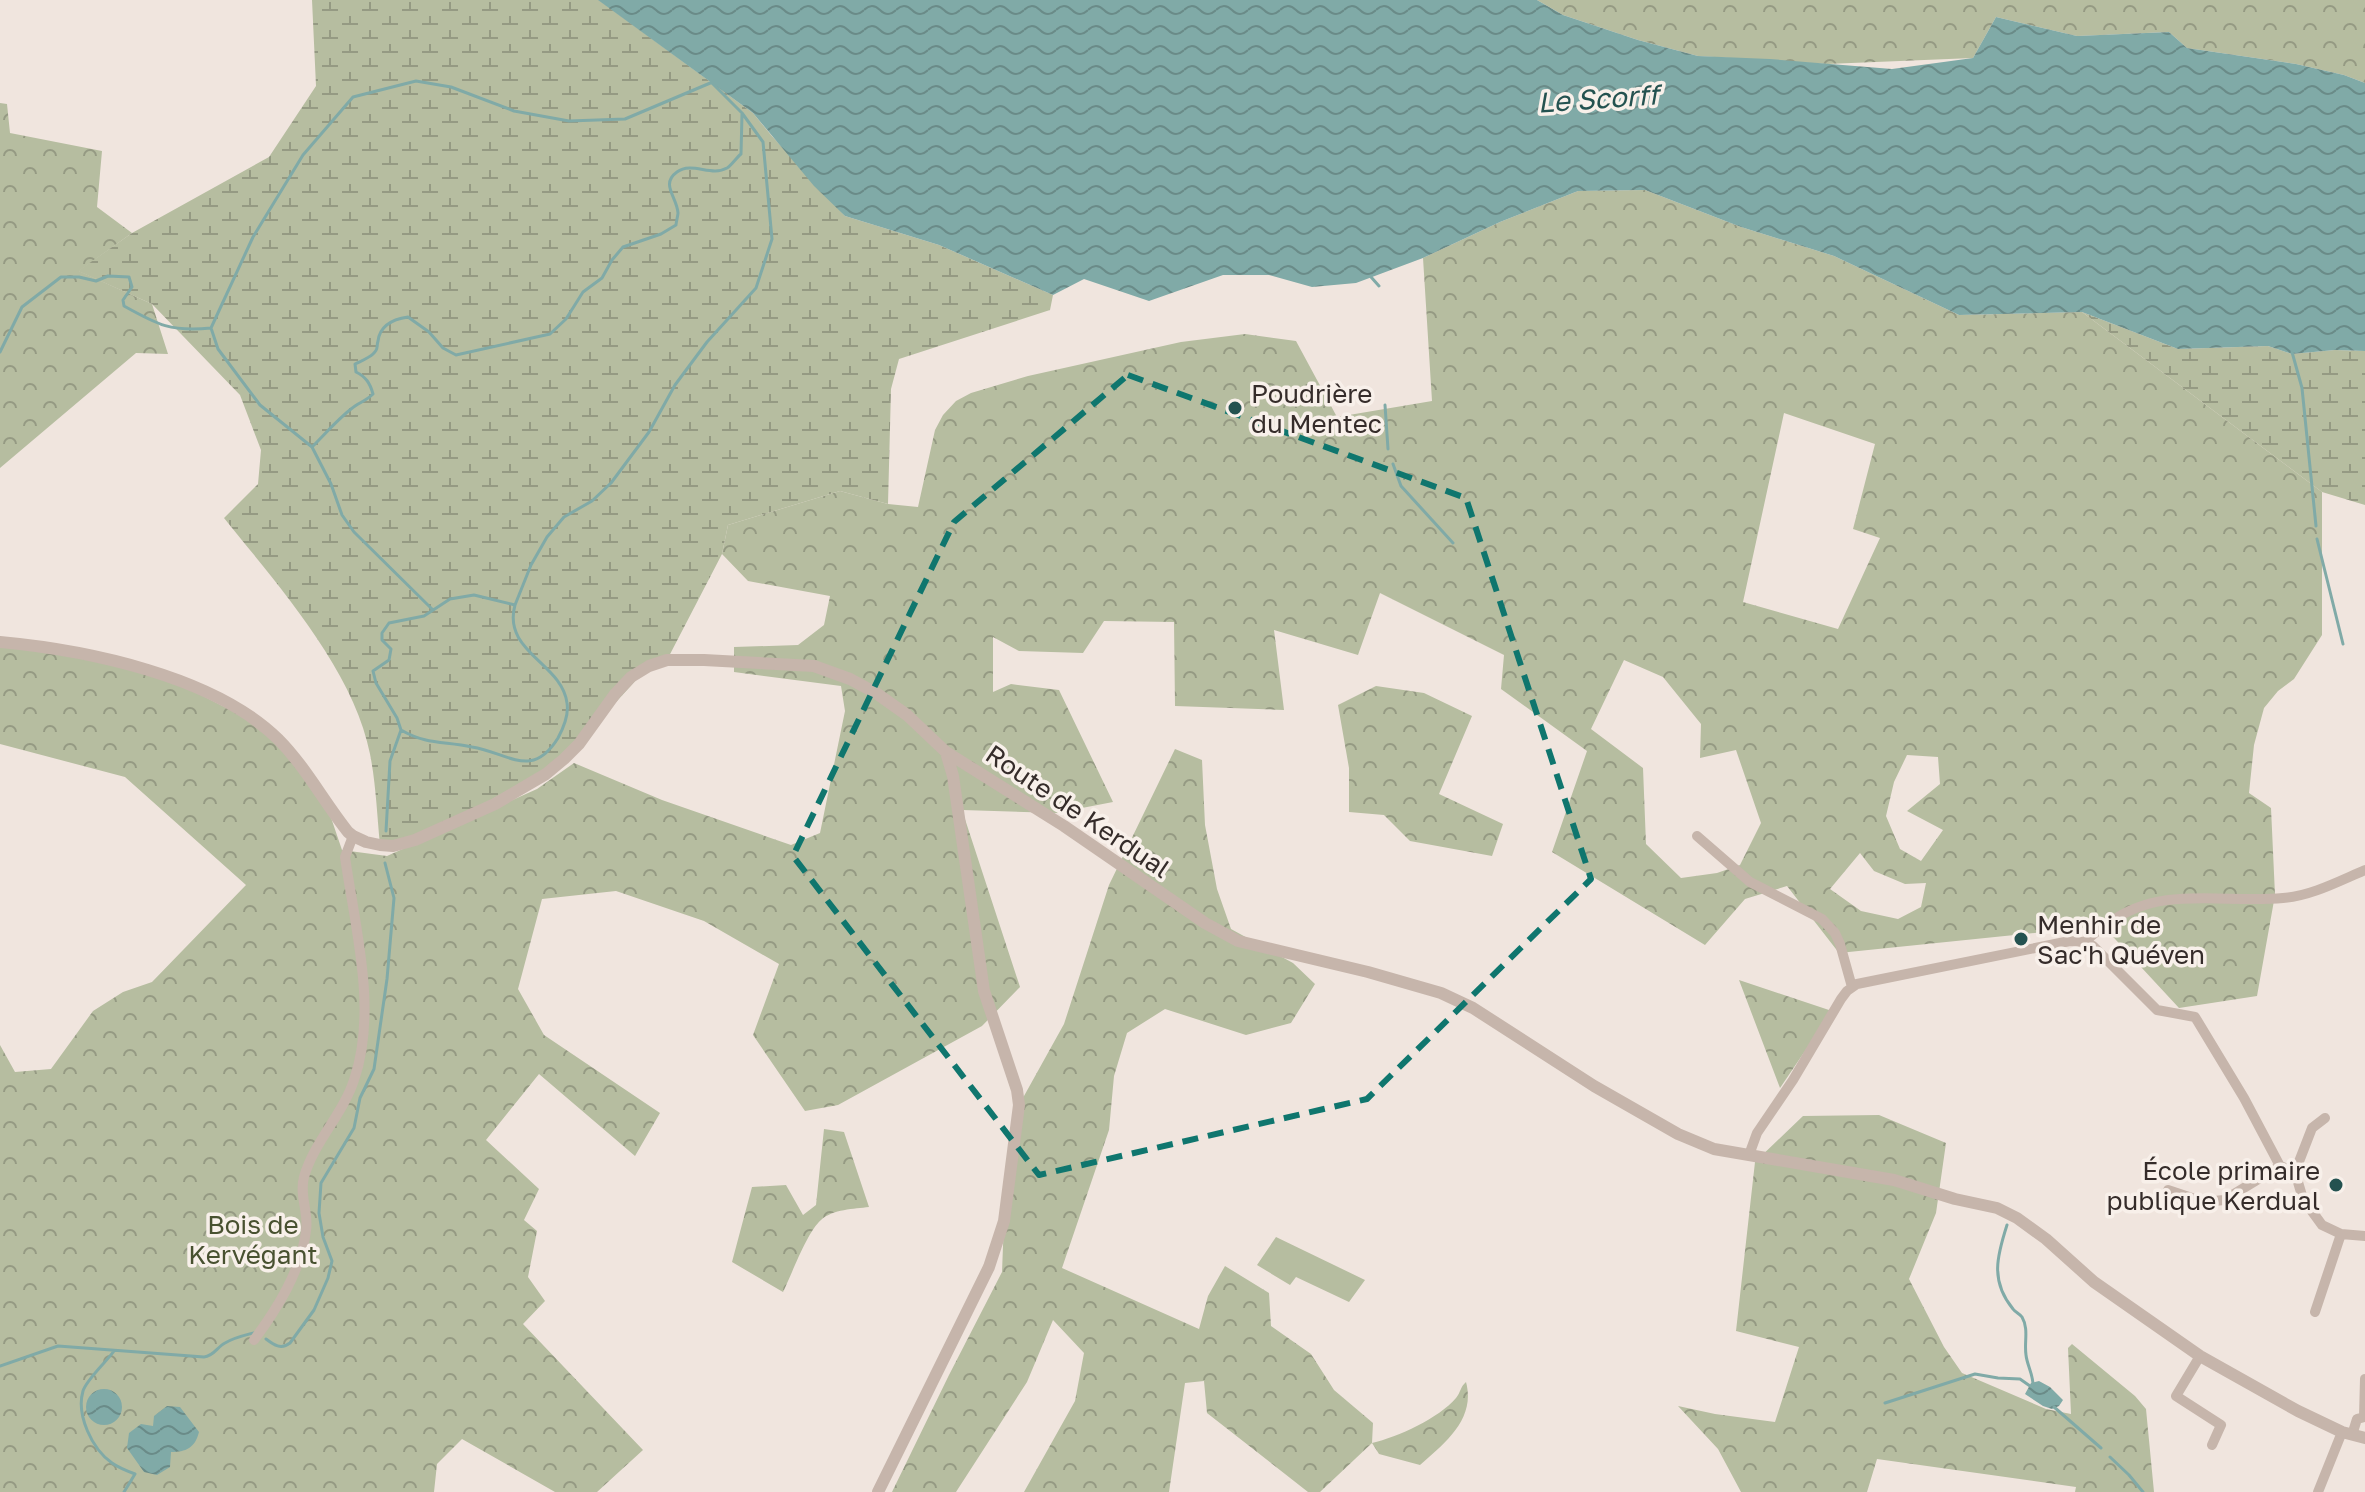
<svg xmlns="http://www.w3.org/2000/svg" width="2365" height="1492" font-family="'Golos Text',sans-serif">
<defs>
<pattern id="forest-crowns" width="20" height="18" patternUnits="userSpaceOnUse" patternTransform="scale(2)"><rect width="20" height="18" fill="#b6bda0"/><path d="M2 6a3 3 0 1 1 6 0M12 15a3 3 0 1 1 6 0" fill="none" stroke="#959a83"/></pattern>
<pattern id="wetland-marsh" width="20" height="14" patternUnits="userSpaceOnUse" patternTransform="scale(2)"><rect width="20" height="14" fill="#b6bda0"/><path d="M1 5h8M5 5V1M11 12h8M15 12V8" fill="none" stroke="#959a83"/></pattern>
<pattern id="water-waves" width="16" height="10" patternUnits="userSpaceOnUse" patternTransform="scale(2)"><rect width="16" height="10" fill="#80aaa7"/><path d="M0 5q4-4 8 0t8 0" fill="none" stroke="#6a8b88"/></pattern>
</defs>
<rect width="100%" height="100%" fill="#f0e5de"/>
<path fill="#b6bda0" d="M1276,1237L1365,1280L1349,1302L1296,1277L1290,1285L1257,1265Z"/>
<path fill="url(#forest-crowns)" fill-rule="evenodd" d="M1537,0H2365V83L2344,75L2296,64L2187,48L2169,32L2077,36L1996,17L1973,58L1827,64L1698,56L1638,40L1563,15Z
M0,103L7,104L10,133L102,151L97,207L132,233L79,271L152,304L168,354L136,353L0,468Z
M1645,190L1741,227L1834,256L1959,315L2082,312L2322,492V635L2294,679L2278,691L2264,708L2254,745L2249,793L2271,808L2275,895L2257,996L2179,1008L2103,926L1839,953L1787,886L1745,899L1705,945L1552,852L1587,751L1501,689L1504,655L1380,593L1358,655L1274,630L1284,710L1175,706L1174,622L1104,621L1083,653L1019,651L993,637V692L1011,684L1059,690L1113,802L1056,813L962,810L1020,987L982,1026L838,1105L805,1111L753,1035L779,964L704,921L616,891L542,899L518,989L544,1035L660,1113L635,1156L539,1074L486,1140L539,1189L524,1220L537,1231L528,1277L545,1301L523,1324L643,1450L597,1492H555L462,1439L437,1464L434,1492H0V1045L15,1072L51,1069L93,1011L123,992L152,982L246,885L125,777L0,744V642L158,673L262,726L325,800L342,850L387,856L537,789L574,763L662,800L791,845L820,833L845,711L841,686L734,672V647L798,645L824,625L830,596L748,581L722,554L728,525L840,491L888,504L918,507L935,430L943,415L956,401L971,393L1028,376L1181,342L1245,334L1296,341L1337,417L1432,401L1423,258L1500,222L1578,191ZM1784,413L1875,444L1853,529L1880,538L1838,629L1743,602ZM1624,660L1663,677L1701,724L1700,758L1736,750L1761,823L1740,865L1717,873L1681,878L1646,844L1643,768L1591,729ZM1907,755L1938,757L1940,784L1907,811L1943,830L1921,861L1900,849L1886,816L1894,782ZM1860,853L1874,871L1905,884L1926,883L1921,907L1898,919L1861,911L1830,889Z
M1376,686L1424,693L1472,716L1439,794L1503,824L1492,856L1410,841L1384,815L1349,812V768L1338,705Z
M1175,749L1202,760L1205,825L1217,889L1231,929L1293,963L1315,984L1291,1023L1246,1035L1165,1009L1127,1033L1114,1076L1109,1130L1062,1268L1199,1329L1208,1296L1225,1266L1269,1293L1271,1326L1311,1354L1334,1390L1373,1423L1372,1443C1398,1437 1439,1418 1456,1398C1461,1392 1460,1387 1466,1382C1476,1419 1445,1443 1420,1465L1379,1454L1372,1443L1320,1492H1308L1207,1413L1204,1381L1185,1383L1169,1492H1024L1075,1401L1084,1353L1053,1320L1027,1382L956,1492H892L949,1375L1002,1272L1004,1220L1019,1105L1064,1024L1109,885Z
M1739,980L1832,1011L1780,1088Z
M1879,1115L1946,1143L1936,1213L1909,1279L1944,1347L1962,1373L2046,1409L2071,1414L2068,1348L2072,1344L2135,1396L2146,1409L2154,1492H2075L2076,1487L1877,1459L1867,1492H1741L1718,1449L1678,1406L1715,1414L1775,1422L1799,1347L1736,1331L1755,1162L1803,1116Z
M824,1129L844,1132L869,1207C854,1209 833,1209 821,1220C807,1232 792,1274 783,1292L732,1262L752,1187L786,1185L803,1215L816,1205Z"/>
<path fill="url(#wetland-marsh)" d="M312,0H599L753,113L771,135L845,216L939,245L1053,295L1050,310L899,359L891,389L888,504L840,491L728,525L722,554L667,660L649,666L564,759L432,833L380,845C377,815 376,784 370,754C354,670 277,584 224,518L258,484L261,450L240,395L152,304L78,271L132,233L269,157L316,86Z
M2082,312L2178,349L2268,346L2292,354L2335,350L2365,351V505L2322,492Z"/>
<path fill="url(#water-waves)" d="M598,0H1537L1563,15L1638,40L1698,56L1770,59L1892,69L1973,58L1996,17L2077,36L2169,32L2187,48L2296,64L2344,75L2365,83V351L2335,350L2292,354L2268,346L2178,349L2082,312L1959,315L1834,256L1741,227L1645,190L1578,191L1500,222L1423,258L1356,283L1312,287L1269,275H1223L1149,301L1084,279L1053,295L939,245L845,216L814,186L753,113Z
M2039,1381L2050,1387L2063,1400L2059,1406L2052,1409L2043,1406L2025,1394L2031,1383Z
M86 1407a18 18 0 1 1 36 0a18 18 0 1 1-36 0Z
M167,1406L180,1407L199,1432C195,1448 186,1452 171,1452L170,1467L157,1475L144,1472L127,1448L129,1433L141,1424L153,1426L154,1416Z"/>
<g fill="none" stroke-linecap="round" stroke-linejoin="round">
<path stroke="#80aaa7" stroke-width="3" d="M1371,277L1379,286
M211,328L218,349L260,405L312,447L331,484L342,515L354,532L433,610
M0,352L22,307L61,277H79L96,281L108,276L129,277L132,287L123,300L124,306C158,325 171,332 211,328L253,237L303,155L353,97L416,81L451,87L514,111L569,121L625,119L715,81
M2292,352L2302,388L2316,526
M1385,405L1388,449
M312,447C325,434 337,420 351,409C358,403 366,401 373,394C370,383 366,377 356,372L355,364C361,361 369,358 373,354C379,348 376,348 378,341C380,325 394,319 408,317L429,332L443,348L456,355L550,334L566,319L583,292L602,278L612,260L623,247L661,234L676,225C676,223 678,215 678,213C677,197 660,184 677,172C692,161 711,177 727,168C732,165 736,158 741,154L742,114
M1393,464L1401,486L1453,543
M2317,539L2343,644
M401,730C427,745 443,741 472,747C509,753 532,780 558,738C564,727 569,715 567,703C562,663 502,652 515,605
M386,831L390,761L401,730L397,718L376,683L373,671L389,660L391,649L382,640V633L389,623L424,616L450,599L474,595L515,605L531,565L547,537L564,517L592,501L611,483L649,432L675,385L707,342L756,288L772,239L763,142L742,113L712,83
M2007,1225C1997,1256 1990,1281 2013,1309C2015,1312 2020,1314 2022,1317C2029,1329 2024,1342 2026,1355C2027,1365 2033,1374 2033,1385
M266,1339C274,1345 281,1350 290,1343L314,1310L328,1278L332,1261L323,1237L319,1213L321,1183L354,1128L360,1098L374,1069L387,979L394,898L385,863
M114,1351C107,1361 86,1380 83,1391C76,1415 92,1449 112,1463C119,1468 127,1471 135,1474L124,1492
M0,1366L58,1346L204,1357C214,1356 217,1347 225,1343C235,1337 246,1335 257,1332
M1885,1403L1975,1374L1998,1378L2020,1379L2030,1386
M2054,1407L2101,1448
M2110,1457L2129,1475L2143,1492"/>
<path stroke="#c6b5ab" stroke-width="10" d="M1697,836L1750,882L1822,919L1835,933L1840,944L1852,987
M2085,942L2093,946L2157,1010L2195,1017L2244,1098L2280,1166
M2325,1118L2312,1128L2295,1172L2303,1199L2322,1225L2341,1234L2365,1236
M1749,1155L1757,1133L1793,1080L1841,999L1847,991L1857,984L2070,941L2085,942C2092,934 2100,929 2109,923C2162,884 2223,904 2283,898C2311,896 2339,881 2365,870
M2168,1190L2204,1202L2224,1200L2280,1166L2295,1172
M2315,1312L2341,1234
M254,1340C277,1309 301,1271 306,1231C309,1213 299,1195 304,1177C314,1142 343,1114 354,1080C378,1011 355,927 345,857L353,836
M2200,1356L2176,1396L2221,1425L2212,1445
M2352,1435L2357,1419L2364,1417L2365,1379
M2318,1492L2342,1432"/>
<path stroke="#c6b5ab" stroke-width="12" d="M0,642C87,650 214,676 278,739C305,766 324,802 348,832L353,836L366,842L380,845L393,846L415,840L495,804L546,774L564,759L579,744L615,694L631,677L649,666L667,660H704L814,666L850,679L876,693L907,715L946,752L1064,826L1205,923L1238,941L1368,972L1441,993L1473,1008L1594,1086L1678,1134L1714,1149L1894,1180L1955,1199L1997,1208L2017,1218L2046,1239L2094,1282L2200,1356L2298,1411L2342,1432L2365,1438
M878,1492L989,1267L1004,1221L1019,1105L1017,1090L984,991L953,776L946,752"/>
</g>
<path fill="none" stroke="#0f766e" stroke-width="6" stroke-dasharray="16 10" stroke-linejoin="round" d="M1128,375L1466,498L1591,879L1367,1099L1039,1175L793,856L954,522Z"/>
<g fill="#245250" stroke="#f8f0ea" stroke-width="3">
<circle cx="1235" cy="408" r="8"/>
<circle cx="2021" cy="939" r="8"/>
<circle cx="2336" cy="1185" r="8"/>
</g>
<g text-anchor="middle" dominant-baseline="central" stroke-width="7" stroke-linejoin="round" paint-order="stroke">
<g font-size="26" fill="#352c2a" stroke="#f8f0ea" text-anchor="start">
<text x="1251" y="393">Poudrière<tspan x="1251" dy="30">du Mentec</tspan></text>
<text x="2037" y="924">Menhir de<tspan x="2037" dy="30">Sac'h Quéven</tspan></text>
<text x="2320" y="1170" text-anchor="end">École primaire<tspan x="2320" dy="30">publique Kerdual</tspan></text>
</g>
<g font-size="26" fill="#352c2a" stroke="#f8f0ea">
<text transform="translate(1078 811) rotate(34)">Route de Kerdual</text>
</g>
<g font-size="26" fill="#485130" stroke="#f8f0ea">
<text x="253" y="1224">Bois de<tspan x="253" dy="30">Kervégant</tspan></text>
</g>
<g font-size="28" font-style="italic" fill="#245250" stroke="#f8f0ea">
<text transform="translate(1598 98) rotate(-4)">Le Scorff</text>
</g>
</g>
</svg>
